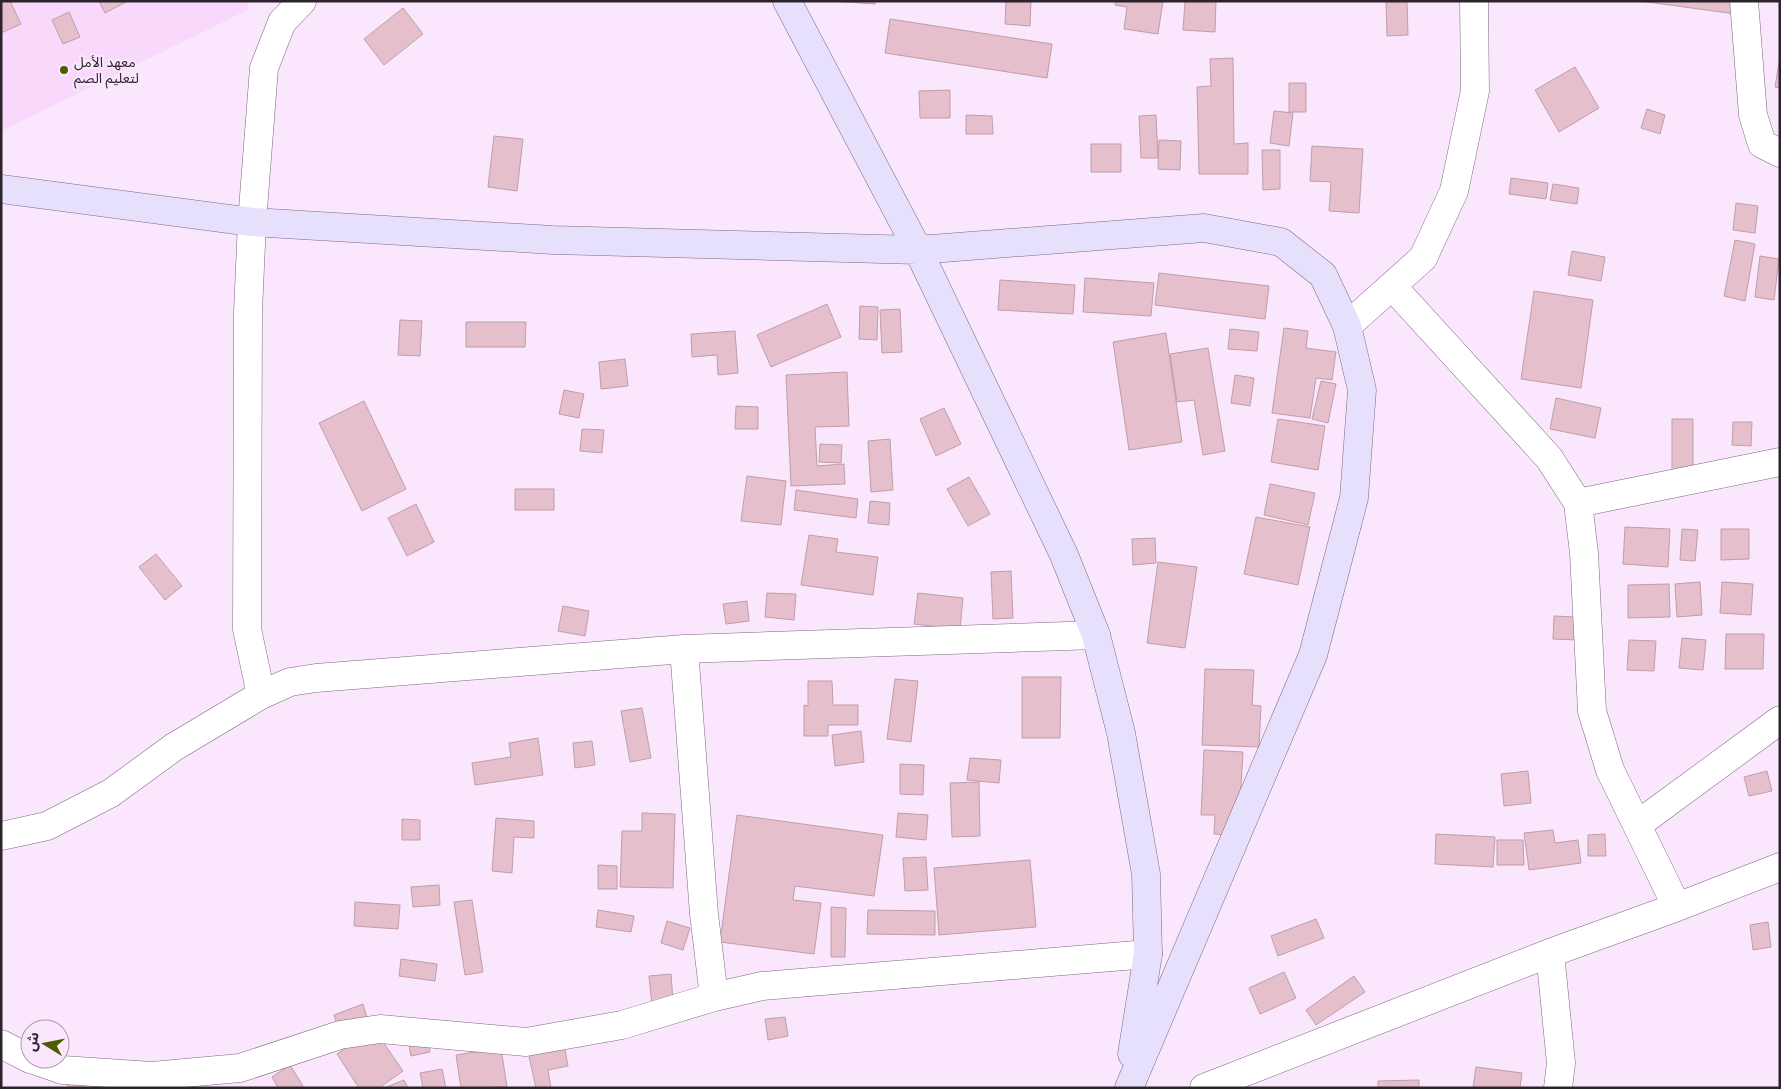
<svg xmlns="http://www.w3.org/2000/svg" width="1781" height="1089" font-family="'Public Sans','Noto Sans Arabic',sans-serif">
<rect width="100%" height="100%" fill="#fbe7fd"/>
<path fill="#f9d9fb" d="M1,1H246L250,9L1,131Z"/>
<path fill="#e5bfcc" stroke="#c19da9" d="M1,1H10L21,24L1,33Z
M99,1H128L105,13Z
M830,1H875V4Z
M1006,1H1031L1030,26L1005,24Z
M1116,1H1163L1158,34L1124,29L1127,7L1115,5Z
M1185,1H1216L1215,32L1183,30Z
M1386,1H1407L1408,35L1387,36Z
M1640,1H1745L1743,15Z
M403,8L423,34L384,65L364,39Z
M69,12L80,37L63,44L52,20Z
M890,19L1052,44L1047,78L885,53Z
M1780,57V88L1775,87Z
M1233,58L1234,144L1248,143V174H1199L1197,87L1211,86L1210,59Z
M1575,67L1599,108L1559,132L1535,90Z
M1289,83H1306V112H1289Z
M950,90V118H920L919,91Z
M1647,109L1665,115L1660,134L1641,128Z
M1274,111L1293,113L1289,146L1270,143Z
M966,115L992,116L993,134H966Z
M1156,115L1158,158H1141L1139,116Z
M494,136L523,139L517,191L488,187Z
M1159,140L1181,141L1180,170L1158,169Z
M1091,144H1121V172H1091Z
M1312,146L1363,149L1359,213L1329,211L1331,182L1310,181Z
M1262,150H1280V189L1263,190Z
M1511,178L1548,183L1546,199L1509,194Z
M1553,184L1579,188L1577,204L1550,200Z
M1736,203L1758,206L1755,233L1733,230Z
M1735,240L1755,244L1745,301L1724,296Z
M1572,251L1605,257L1601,281L1568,275Z
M1760,256L1779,259L1774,300L1755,297Z
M1159,273L1269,286L1265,319L1155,305Z
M1085,278L1154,283L1151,316L1083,312Z
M1000,280L1075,285L1073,314L998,310Z
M1534,291L1593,300L1581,388L1521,379Z
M827,304L841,337L771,367L757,335Z
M860,306L878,307L877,340L859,339Z
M900,309L902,352L882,353L880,310Z
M400,320L422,321L420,356L398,355Z
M466,322H526L525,347H466Z
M1284,328L1308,331L1306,348L1336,352L1332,380L1316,378L1310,418L1272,413Z
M1230,329L1259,332L1257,351L1228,349Z
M735,331L738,373L718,375L717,355L692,357L691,334Z
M1166,333L1182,442L1129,450L1113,342Z
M1208,348L1225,451L1203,455L1194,400L1177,402L1170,354Z
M625,359L628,386L601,389L599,362Z
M847,372L849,426L815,427L817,466L844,464L845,484L791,486L786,375Z
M1235,375L1254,378L1250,406L1231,403Z
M1321,381L1336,384L1328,423L1312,419Z
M564,390L584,394L579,418L559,414Z
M1556,398L1601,408L1595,438L1550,429Z
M364,401L406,489L362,511L319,423Z
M736,406L758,407V429H735Z
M944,408L961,444L936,456L920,419Z
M1278,419L1325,426L1318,470L1271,462Z
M1672,419H1693V482H1672Z
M1733,422H1752L1751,446L1732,445Z
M582,429L604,430L602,453L580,451Z
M890,439L893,490L871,492L868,441Z
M820,444L842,445L841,463L819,462Z
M747,476L786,481L781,525L741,521Z
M969,477L990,514L968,526L947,489Z
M1270,484L1315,493L1308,525L1264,515Z
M515,489H554V510H515Z
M796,490L858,499L856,518L794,510Z
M870,501L890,503L889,525L868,523Z
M416,504L434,542L407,556L388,518Z
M1256,517L1310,527L1298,585L1244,574Z
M1625,527L1670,529L1668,567L1623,564Z
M1682,529L1698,530L1695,561L1680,560Z
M1721,529H1749V559L1721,560Z
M809,535L838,539L836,552L878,557L873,595L801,585Z
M1155,538L1156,563L1133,565L1132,539Z
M156,554L182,586L165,600L139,567Z
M1158,562L1197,567L1185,648L1147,643Z
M1011,571L1013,618L993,619L991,572Z
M1700,582L1702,615L1677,617L1675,584Z
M1722,582L1753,584L1751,615L1720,613Z
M1669,584L1670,617L1628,618V585Z
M767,593L796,594L794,620L765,617Z
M918,593L963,598L960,629L914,624Z
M747,601L749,621L726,624L723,604Z
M563,606L589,611L585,636L558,631Z
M1554,616L1577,617L1576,640L1553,639Z
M1726,634H1764L1763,669H1725Z
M1682,638L1706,640L1703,670L1679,668Z
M1629,640L1656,641L1654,671L1627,670Z
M1205,669L1254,670L1252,705L1261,706L1259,747L1202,745Z
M1022,677H1061L1060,738H1022Z
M895,679L918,681L911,742L887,739Z
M808,681H832L833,705H858V725H828V736H804V705L808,706Z
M642,708L651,758L630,762L621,711Z
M861,731L864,762L835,766L832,735Z
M538,738L543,775L475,785L472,763L511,757L509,743Z
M592,741L595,765L575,768L573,743Z
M1204,750L1243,752L1238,836L1214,834L1215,815H1201Z
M970,758L1001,760L999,783L967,780Z
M900,764L924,765L923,795L900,794Z
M1528,771L1531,803L1504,806L1501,774Z
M1767,771L1772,791L1749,796L1744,777Z
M979,782L980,836L952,837L950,783Z
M642,813L675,814L673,888L620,887L622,831H642Z
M898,813L928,815L926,840L896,837Z
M737,815L883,835L874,896L795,886L793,900L821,903L814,954L720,942Z
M496,818L534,821V838L514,837L512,873L492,871Z
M402,819L420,820V840H402Z
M1553,830L1555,843L1578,840L1581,863L1529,870L1524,833Z
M1436,834L1495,837L1493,867L1435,864Z
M1605,834L1606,856H1588V835Z
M1497,840H1523L1524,865H1497Z
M926,857L928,890L905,891L903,858Z
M1030,860L1036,927L939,935L934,868Z
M598,865L617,866V889H598Z
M439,885L440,905L413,907L411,887Z
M472,900L483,972L465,975L454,902Z
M355,902L400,905L398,929L354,926Z
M831,907L846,908L845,957H831Z
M598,910L634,916L631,932L596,927Z
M868,910L935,911V935L867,934Z
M1316,919L1324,938L1278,956L1271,936Z
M667,921L690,928L683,950L661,943Z
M1768,922L1771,947L1753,950L1750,925Z
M401,959L437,964L435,981L399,976Z
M1284,972L1296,998L1260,1014L1249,988Z
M671,974L674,1015L653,1016L649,976Z
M1354,976L1365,992L1316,1025L1306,1010Z
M363,1004L367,1018L338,1028L334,1015Z
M785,1017L788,1036L768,1040L765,1019Z
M424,1020L430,1052L411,1056L405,1023Z
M374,1029L403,1071L379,1088H359L337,1054Z
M564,1044L568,1066L548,1070L551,1088H536L528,1052Z
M501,1048L507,1087L461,1088L456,1055Z
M76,1064L86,1088H69L61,1071Z
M290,1065L303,1086L299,1088H278L272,1077Z
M1476,1067L1522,1073L1520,1088H1473Z
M442,1069L446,1088H423L420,1073Z
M404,1080L408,1088H384Z
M1419,1080V1088H1378V1081Z"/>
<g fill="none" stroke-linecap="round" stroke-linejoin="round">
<defs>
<path id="street" d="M1744,1L1753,115L1762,144L1780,153
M1392,286L1549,458L1578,503L1584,553L1592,711L1610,770L1677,907
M1347,326L1423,258L1454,191L1475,91L1474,1
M1578,503L1780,462
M684,649L704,914L714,997
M261,695L247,629L248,312L252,222L264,68L282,22L302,1
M1637,825L1780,720
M1,836L47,826L111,793L174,747L261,695L290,682L316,678L684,649L1096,635
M1550,953L1561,1063L1558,1088
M1,1044L30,1059
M31,1059L63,1070L152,1076L240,1068L340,1035L380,1029L526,1042L622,1025L714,997L762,986L1148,954
M1204,1088L1550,953L1677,907L1780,867"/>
<path id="secondary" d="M787,1L918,250L1064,555L1096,635L1121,733L1146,874L1148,954L1132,1054
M1,189L252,222L553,240L918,250L1204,228L1281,242L1323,275L1347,326L1362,390L1354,498L1313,655L1129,1088"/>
</defs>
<use href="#street" stroke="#7d677f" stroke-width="29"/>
<use href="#secondary" stroke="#7d677f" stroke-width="29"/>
<use href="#street" stroke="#fff" stroke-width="28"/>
<use href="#secondary" stroke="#e6e0fc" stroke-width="28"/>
</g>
<circle fill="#4d5e00" stroke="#fbe7fd" stroke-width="2" cx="64" cy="70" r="5"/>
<g text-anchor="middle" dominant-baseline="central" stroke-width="4.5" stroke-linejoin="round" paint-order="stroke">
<g font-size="14" fill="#2d232d" stroke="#fbe7fd" text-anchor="start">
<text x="74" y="62">معهد الأمل<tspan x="74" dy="16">لتعليم الصم</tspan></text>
</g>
</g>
<rect width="1781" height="1089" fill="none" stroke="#2d232d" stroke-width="5"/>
<g transform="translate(45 1044) rotate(280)"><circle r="24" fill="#fbe7fd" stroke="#a999aa"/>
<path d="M0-4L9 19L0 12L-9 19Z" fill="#4d5e00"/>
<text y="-8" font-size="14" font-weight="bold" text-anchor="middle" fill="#2d232d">ش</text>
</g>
</svg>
